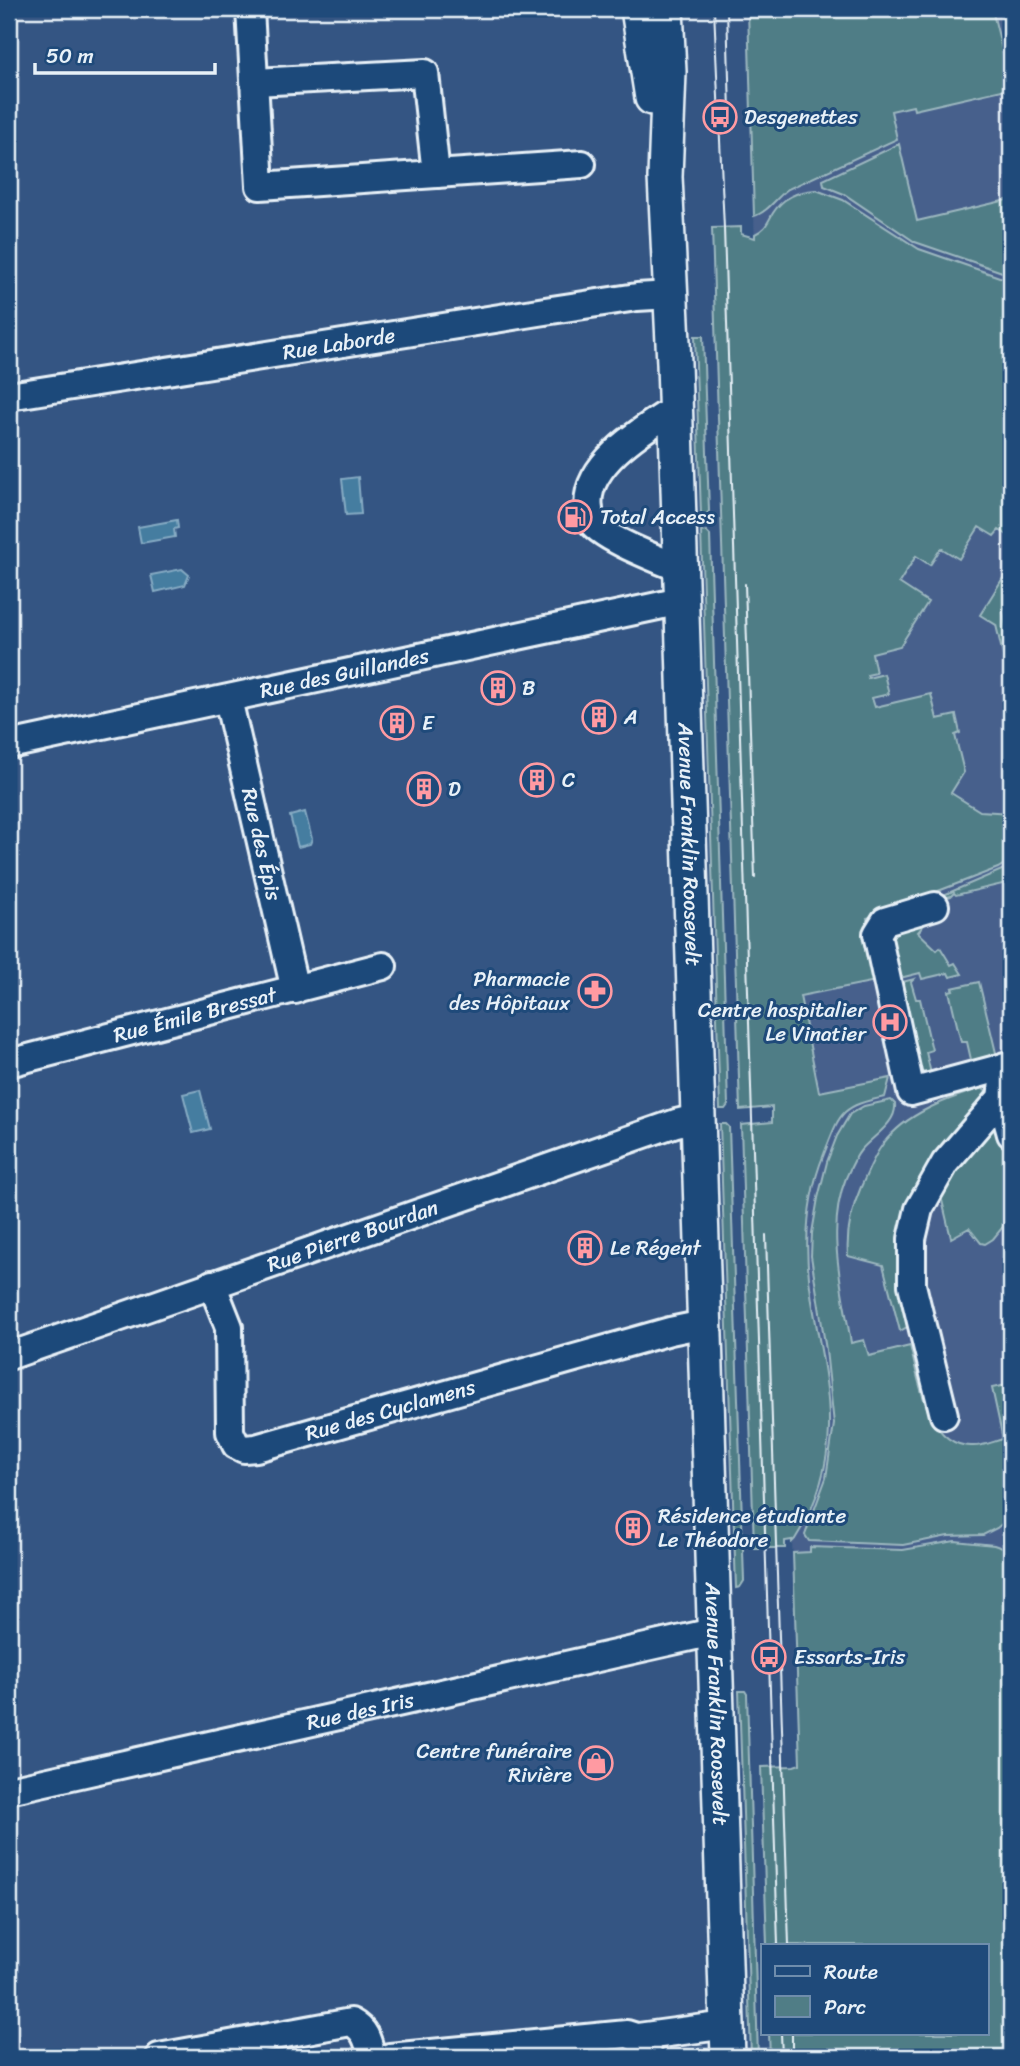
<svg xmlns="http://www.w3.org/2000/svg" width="1020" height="2066" font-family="Sriracha,sans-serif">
<rect width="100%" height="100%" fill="#345583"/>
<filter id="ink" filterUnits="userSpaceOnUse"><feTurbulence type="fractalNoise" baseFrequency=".0143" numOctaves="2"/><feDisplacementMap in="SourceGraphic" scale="14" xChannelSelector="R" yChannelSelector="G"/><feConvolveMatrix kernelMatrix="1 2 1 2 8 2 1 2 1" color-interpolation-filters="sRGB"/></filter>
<g filter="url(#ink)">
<path fill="#46608c" d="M748,9H1011V2057L987,2033V1945L794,1766L800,1764L791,1511L773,1122L752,454L756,283Z"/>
<path fill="#507d86" stroke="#9cb7bf" stroke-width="2" d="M748,9H992L1005,61L1011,60V88L914,110L913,106L891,111L897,139L788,189C777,197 767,213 754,216Z
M899,144L917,221L1011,199V275L915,242L844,194L824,186L823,180Z
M816,190L843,200L919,249L1011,281V537L999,530L994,536L979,527L959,559L941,548L930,565L916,556L899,583L928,602L900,646L872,653L876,673L867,675L868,678L884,674L889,694L872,698L875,707L931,694L937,719L956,715L960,733L955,735L964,772L951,793L980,811L1011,813V860L998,868L928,895L915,905L867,918L881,980L800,996L819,1092L890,1078L885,1097C840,1106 840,1113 824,1154C805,1200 804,1252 812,1301C819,1342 830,1386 829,1428C828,1467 816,1506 795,1539L792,1542V1540L785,1541V1548H754L741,1125L772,1122V1107L740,1110L712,228L741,227V234L755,238V234C766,229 767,223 773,213C783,197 798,191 816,190Z
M695,336H703L709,511L705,516H701Z
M706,531L710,535L728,1105L725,1109H720L701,532Z
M1011,565V598L1003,611L1011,653L1003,655L996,625L980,615Z
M1011,866V882L956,895L954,893L951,896L925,903Z
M935,912L918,932L937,950L940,947L951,965L955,963L962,974L950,977L948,973L922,979L920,973L892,980L885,945L891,925Z
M914,979L911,982L916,999H920L932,1050L926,1052L931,1074L922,1072L915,1067L894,984Z
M979,982L997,1057L972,1064L967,1042H961L949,991L953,990L952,988Z
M982,1088L989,1094L901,1231L897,1267L910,1321L907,1327L900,1331L883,1265L848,1256C846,1232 851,1210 861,1187C868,1172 873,1157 883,1144C906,1113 947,1099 982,1088Z
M891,1100L895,1104C897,1123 873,1136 861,1150C855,1157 850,1169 846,1178C825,1229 843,1292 851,1343L864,1340L869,1356L910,1346C919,1379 926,1445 971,1446C981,1447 992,1442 1003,1439L992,1388L1011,1384V1516L997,1528L983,1535L948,1536L903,1545L809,1541L805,1535L826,1478L834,1424L826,1350L811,1256L812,1233L818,1198L827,1162L837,1136L850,1114L864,1106Z
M992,1117L1003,1122L1011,1156V1217L993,1239L985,1244L981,1243L969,1228L951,1238L940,1192Z
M720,1124H726L729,1127L744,1581L740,1587L736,1588Z
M955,1541L994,1545L1011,1551V2057H770L769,2033H987V1945H767L761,1767L794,1766L800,1764L793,1553L810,1552V1547L903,1550Z
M739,1691H745L747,1694L758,2057H751Z"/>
<path fill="#457da0" stroke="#86abc3" stroke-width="2" d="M358,477L361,514L346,515L342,479Z
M177,520L178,528L174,529L175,537L141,543L138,527Z
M182,569L189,575L185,585L155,592L151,575Z
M305,812L312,839L310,844L298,847L290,816Z
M200,1090L210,1129L193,1133L183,1094Z"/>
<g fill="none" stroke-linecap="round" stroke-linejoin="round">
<defs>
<g id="minor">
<path d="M250,9L260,186L582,164"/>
<path d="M255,82L425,73L436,174"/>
<path id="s1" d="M9,396L545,311L637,297L670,295"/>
<path d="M675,409C643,429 582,466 589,509C589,513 588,517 590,520C599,537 660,560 679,568"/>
<path id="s2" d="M228,699L295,990"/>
<path id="s3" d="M9,745L681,601"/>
<path d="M935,906L885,921L877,934L911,1092L1011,1065"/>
<path id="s4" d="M9,1063L383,966"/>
<path d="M1001,1098L1011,1134"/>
<path id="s5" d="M212,1284L229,1327L230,1432L236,1445L244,1449L256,1448L670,1331L704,1324"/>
<path id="s6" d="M9,1356L676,1123L697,1118"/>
<path d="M944,1415L912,1285V1239L919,1209L945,1163L1001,1098L1005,1066"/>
<path id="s7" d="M9,1790L713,1632"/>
<path d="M638,2037L727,2025"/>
<path d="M159,2057L351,2022C366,2030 368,2041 372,2057"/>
<path d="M390,2057L627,2034C639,2037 648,2044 648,2057"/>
</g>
<g id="major">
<path d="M638,9L652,98"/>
<path id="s8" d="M666,9L669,72L665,177L674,363L728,2057"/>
</g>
</defs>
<use href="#minor" stroke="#e8f1f8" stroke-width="32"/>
<use href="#major" stroke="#e8f1f8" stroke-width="38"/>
<use href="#minor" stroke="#1f4a7a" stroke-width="26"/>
<use href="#major" stroke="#1f4a7a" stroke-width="33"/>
<path stroke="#e8f1f8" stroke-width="2" d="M714,9L724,228L778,1945
M727,9L730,112
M745,584L755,878
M766,1235L789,1945
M781,2033L782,2057
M792,2033V2057"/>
</g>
</g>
<defs>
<symbol id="bus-ring" viewBox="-11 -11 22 22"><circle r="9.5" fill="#1f4a7a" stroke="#ff9aa2" stroke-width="1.5"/><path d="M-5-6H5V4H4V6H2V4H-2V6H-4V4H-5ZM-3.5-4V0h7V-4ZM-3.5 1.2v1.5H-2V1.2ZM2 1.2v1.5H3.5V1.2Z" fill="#ff9aa2"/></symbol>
<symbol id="fuel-ring" viewBox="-11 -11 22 22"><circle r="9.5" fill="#1f4a7a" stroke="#ff9aa2" stroke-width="1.5"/><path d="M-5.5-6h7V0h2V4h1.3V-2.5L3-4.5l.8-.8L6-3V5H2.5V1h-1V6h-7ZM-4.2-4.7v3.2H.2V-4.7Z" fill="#ff9aa2"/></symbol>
<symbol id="building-ring" viewBox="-11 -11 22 22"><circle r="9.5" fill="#1f4a7a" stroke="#ff9aa2" stroke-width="1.5"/><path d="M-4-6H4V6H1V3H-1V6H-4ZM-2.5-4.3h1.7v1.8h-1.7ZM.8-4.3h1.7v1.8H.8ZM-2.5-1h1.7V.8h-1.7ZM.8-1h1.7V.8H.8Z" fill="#ff9aa2"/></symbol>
<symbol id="pharmacy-ring" viewBox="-11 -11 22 22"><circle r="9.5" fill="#1f4a7a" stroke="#ff9aa2" stroke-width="1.5"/><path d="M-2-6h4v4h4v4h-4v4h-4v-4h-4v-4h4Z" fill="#ff9aa2"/></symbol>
<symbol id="hospital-ring" viewBox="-11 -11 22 22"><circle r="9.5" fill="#1f4a7a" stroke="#ff9aa2" stroke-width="1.5"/><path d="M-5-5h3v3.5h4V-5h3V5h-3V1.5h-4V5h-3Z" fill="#ff9aa2"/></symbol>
<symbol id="shop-ring" viewBox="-11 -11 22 22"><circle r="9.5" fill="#1f4a7a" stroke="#ff9aa2" stroke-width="1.5"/><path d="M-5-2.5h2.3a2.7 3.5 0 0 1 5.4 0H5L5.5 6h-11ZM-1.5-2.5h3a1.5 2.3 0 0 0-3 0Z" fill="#ff9aa2"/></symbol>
</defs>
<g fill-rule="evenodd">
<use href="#bus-ring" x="701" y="98" width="38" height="38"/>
<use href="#fuel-ring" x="556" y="498" width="38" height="38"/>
<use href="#building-ring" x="479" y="669" width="38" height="38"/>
<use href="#building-ring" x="580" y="698" width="38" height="38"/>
<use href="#building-ring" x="378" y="704" width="38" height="38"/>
<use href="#building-ring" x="518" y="761" width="38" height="38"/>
<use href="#building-ring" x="405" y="770" width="38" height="38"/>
<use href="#pharmacy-ring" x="576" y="972" width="38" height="38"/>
<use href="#hospital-ring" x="871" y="1003" width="38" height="38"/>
<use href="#building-ring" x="566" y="1229" width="38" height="38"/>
<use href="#building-ring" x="614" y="1509" width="38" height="38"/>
<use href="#bus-ring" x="750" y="1638" width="38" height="38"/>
<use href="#shop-ring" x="577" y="1744" width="38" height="38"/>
</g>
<g text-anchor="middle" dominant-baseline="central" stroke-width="6" stroke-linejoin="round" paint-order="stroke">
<g font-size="21" fill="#e8f1f8" stroke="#1f4a7a" text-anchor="start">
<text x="744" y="117">Desgenettes</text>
<text x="600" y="517">Total Access</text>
<text x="522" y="688">B</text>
<text x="624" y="717">A</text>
<text x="422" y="723">E</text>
<text x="562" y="780">C</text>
<text x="448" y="789">D</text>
<text x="570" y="979" text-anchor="end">Pharmacie<tspan x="570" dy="24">des Hôpitaux</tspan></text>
<text x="866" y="1010" text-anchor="end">Centre hospitalier<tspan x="866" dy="24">Le Vinatier</tspan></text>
<text x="610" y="1248">Le Régent</text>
<text x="658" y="1516">Résidence étudiante<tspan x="658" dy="24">Le Théodore</tspan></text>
<text x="794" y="1657">Essarts-Iris</text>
<text x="572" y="1751" text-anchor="end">Centre funéraire<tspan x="572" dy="24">Rivière</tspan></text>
</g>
<g font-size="21" fill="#e8f1f8" stroke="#1f4a7a">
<text stroke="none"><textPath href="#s1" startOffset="334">Rue Laborde</textPath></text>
<text stroke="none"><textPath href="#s3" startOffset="343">Rue des Guillandes</textPath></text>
<text stroke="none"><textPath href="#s2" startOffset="149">Rue des Épis</textPath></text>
<text stroke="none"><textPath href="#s8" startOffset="836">Avenue Franklin Roosevelt</textPath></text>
<text stroke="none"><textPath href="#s4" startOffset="192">Rue Émile Bressat</textPath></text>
<text stroke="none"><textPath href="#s6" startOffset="364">Rue Pierre Bourdan</textPath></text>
<text stroke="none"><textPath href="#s5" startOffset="326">Rue des Cyclamens</textPath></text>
<text stroke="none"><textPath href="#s8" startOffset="1696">Avenue Franklin Roosevelt</textPath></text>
<text stroke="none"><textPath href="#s7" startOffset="360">Rue des Iris</textPath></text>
</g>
</g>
<rect width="1020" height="2066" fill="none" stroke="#1f4a7a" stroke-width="35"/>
<rect x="18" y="18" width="985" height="2031" fill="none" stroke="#e8f1f8" stroke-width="2.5" filter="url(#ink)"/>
<rect x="761" y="1944" width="228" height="91" fill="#1f4a7a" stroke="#6f8dac" stroke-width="2"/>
<rect x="775" y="1966" width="35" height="10" fill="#1f4a7a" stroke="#6f8dac" stroke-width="2"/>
<text x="824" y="1979" font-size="21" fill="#e8f1f8">Route</text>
<rect x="775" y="1996" width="35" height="21" fill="#507d86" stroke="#6f8dac" stroke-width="2"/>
<text x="824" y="2014" font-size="21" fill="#e8f1f8">Parc</text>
<path d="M35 63v10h180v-10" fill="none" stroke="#e8f1f8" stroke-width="3.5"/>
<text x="46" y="63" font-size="21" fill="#e8f1f8" stroke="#1f4a7a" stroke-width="5" paint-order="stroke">50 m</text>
</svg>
